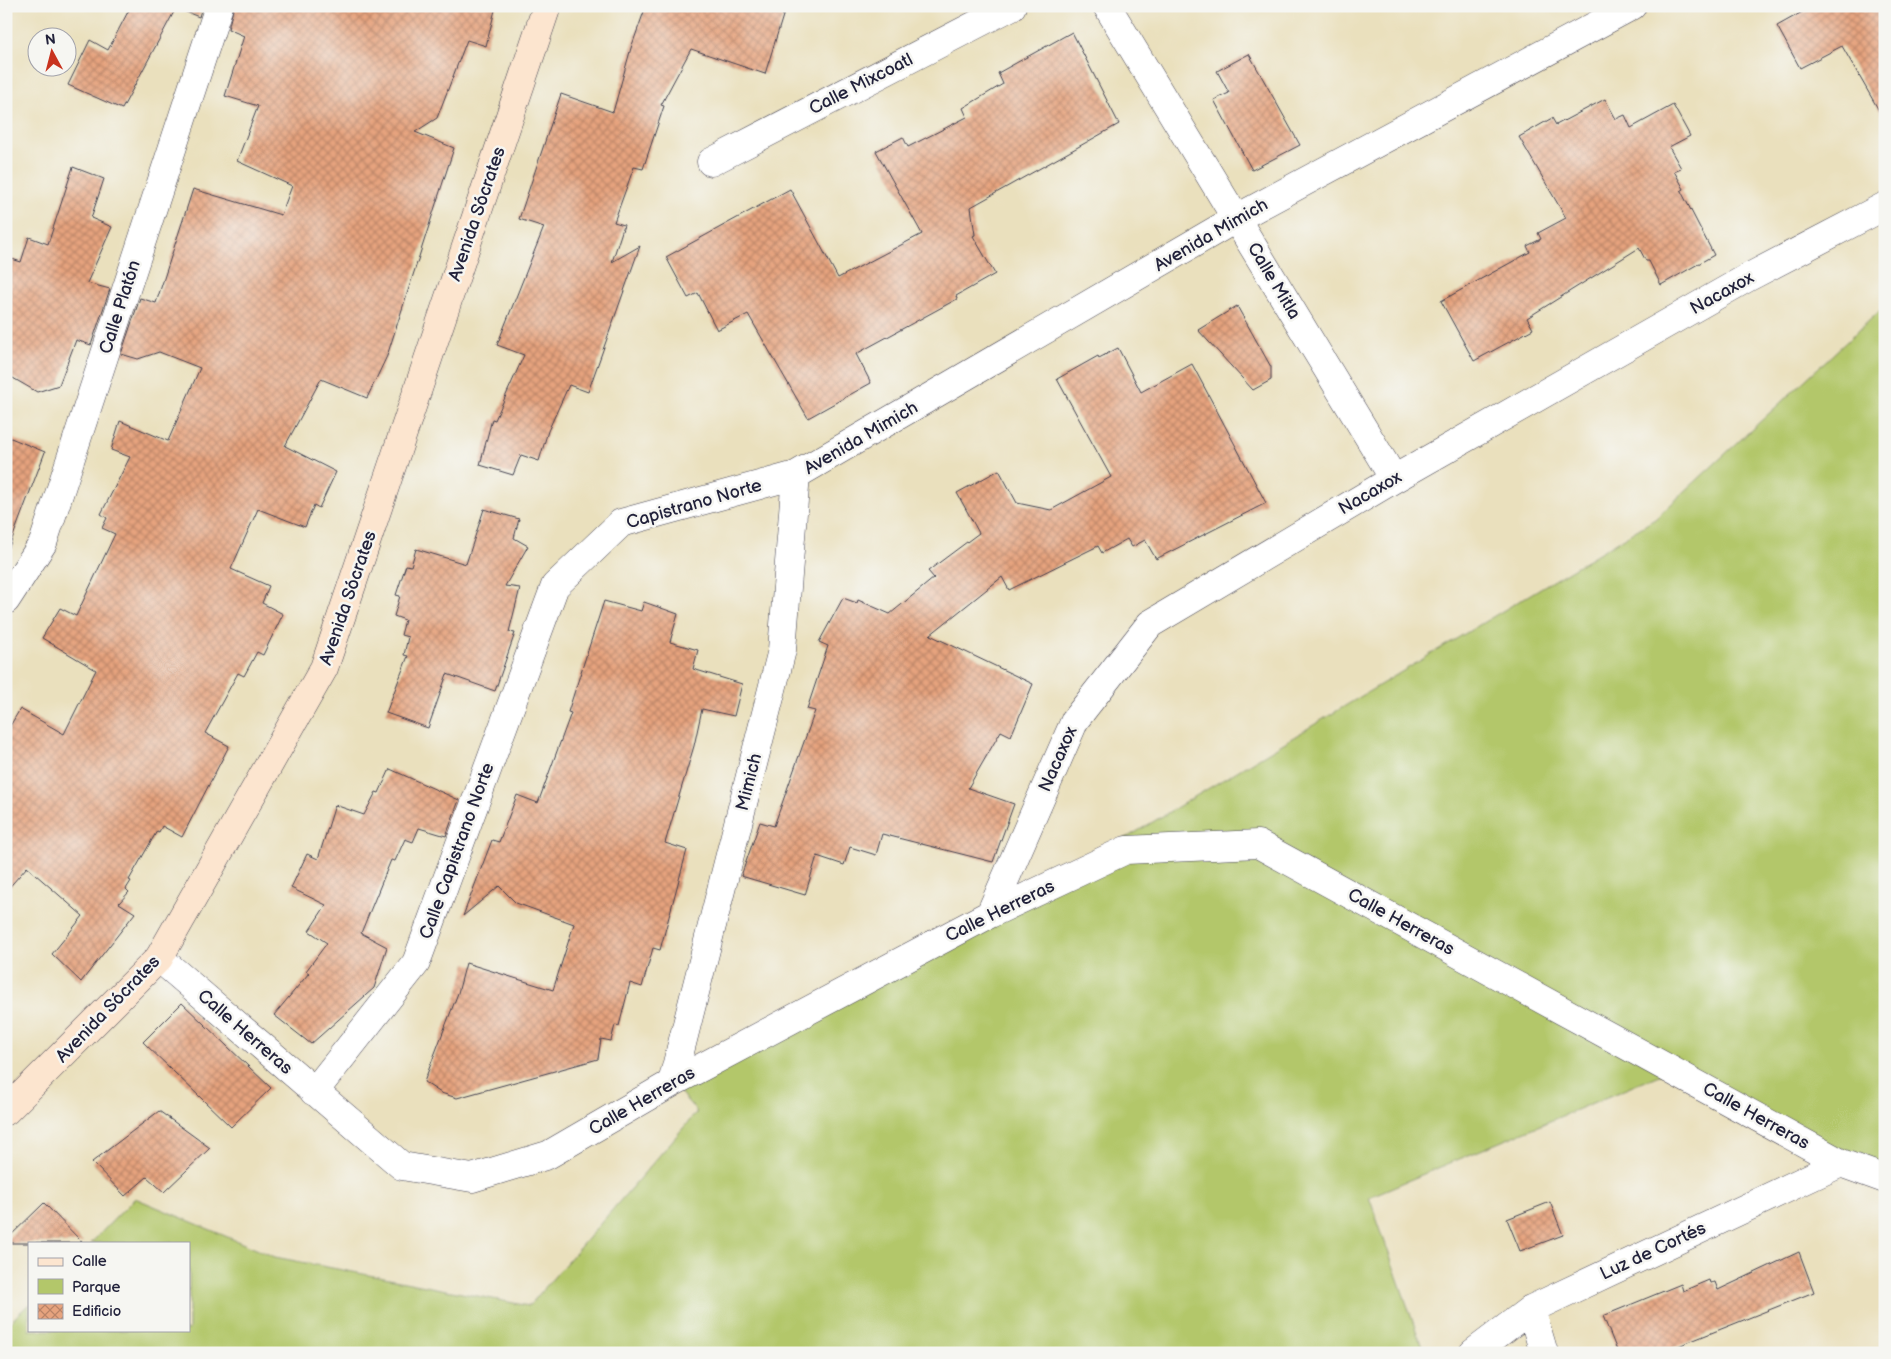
<svg xmlns="http://www.w3.org/2000/svg" width="1891" height="1359" font-family="'Balsamiq Sans',sans-serif">
<defs>
<pattern id="building-cross-hatch" width="8" height="8" patternUnits="userSpaceOnUse" patternTransform="scale(1.25)"><rect width="8" height="8" fill="#e6a37e"/><path d="M0 0l8 8M0 8l8-8" fill="none" stroke="#ba8468"/></pattern>
</defs>
<rect width="100%" height="100%" fill="#f6f6f2"/>
<filter id="ink" filterUnits="userSpaceOnUse"><feTurbulence type="fractalNoise" baseFrequency=".02" numOctaves="2"/><feDisplacementMap in="SourceGraphic" scale="10" xChannelSelector="R" yChannelSelector="G"/><feConvolveMatrix kernelMatrix="1 2 1 2 8 2 1 2 1" color-interpolation-filters="sRGB"/></filter>
<filter id="wash" filterUnits="userSpaceOnUse"><feTurbulence type="fractalNoise" baseFrequency=".0096" numOctaves="4" result="noise"/><feDisplacementMap in="SourceGraphic" scale="20" xChannelSelector="R" yChannelSelector="G"/><feGaussianBlur stdDeviation="1.12" result="paint"/><feColorMatrix in="noise" values="0 0 0 0 0 0 0 0 0 0 0 0 0 0 0 0 0 1.4 0 .05"/><feComposite in="paint" operator="in"/></filter>
<g filter="url(#wash)">
<rect width="100%" height="100%" fill="#eae0bd"/>
<path fill="#b3c76a" stroke="#6a7452" d="M1885,306V1179L1671,1070L1369,1197L1424,1353H6V1326L29,1304V1330H189V1243H91L135,1198L275,1257L529,1306L697,1112L672,1083L1035,893L1655,519Z"/>
<g id="blocks">
<path fill="url(#building-cross-hatch)" d="M131,6H202L199,17L176,8L122,109L68,85L90,40L108,50Z
M234,6H496L486,46L467,40L437,118L415,132L454,148L387,356L367,398L321,379L285,446L336,472L319,508L314,505L305,527L258,509L231,569L269,586L262,603L283,614L263,655L257,652L244,676L238,673L205,733L229,746L182,837L162,826L159,832L157,831L129,880L131,881L126,889L129,892L119,903L135,913L81,982L52,954L83,916L27,867L6,891V733L20,709L64,734L96,670L42,638L60,608L76,616L115,534L102,528L107,518L101,514L130,457L111,450L120,421L168,441L200,368L159,352L138,359L121,354L140,298L156,303L193,189L281,215L292,186L237,161L258,106L225,96L244,36L228,29Z
M646,6H786L765,74L691,49L661,105L664,106L643,169L634,167L614,222L624,225L612,262L640,246L588,392L569,385L548,431L539,461L521,455L513,475L480,465L492,419L495,420L524,355L497,345L544,227L519,219L561,94L613,112L631,48Z
M1813,6H1885V121L1842,46L1800,68L1777,26Z
M1072,32L1119,124L971,207L975,235L973,236L995,274L956,296L957,299L856,354L871,383L808,418L748,314L717,330L698,293L688,298L666,257L790,189L838,278L922,234L876,151L903,137L908,147L967,117L963,108L1003,84L998,73Z
M1249,54L1300,145L1252,170L1214,100L1229,93L1217,71Z
M1605,99L1616,119L1625,115L1631,128L1673,105L1690,136L1669,147L1681,168L1674,171L1684,189L1681,191L1714,255L1661,285L1649,261H1646L1639,248L1527,318L1533,329L1474,361L1441,301L1530,252L1527,246L1541,239L1538,233L1566,218L1519,137L1552,118L1556,125Z
M73,167L104,179L91,218L112,227L87,283L110,289L91,345L76,340L59,385L37,392L6,374V257L21,262L29,237L48,244Z
M1237,306L1271,367V380L1253,390L1198,330Z
M1118,348L1141,392L1192,364L1266,503L1156,559L1145,540L1132,547L1127,539L1102,553L1098,546L1009,590L1002,577L930,635L1033,684L1011,736L1001,731L968,788L1014,804L993,862L882,834L876,855L850,847L844,865L817,856L805,895L741,876L760,822L774,826L815,711L807,709L828,646L819,642L843,598L857,603L858,600L890,614L934,578L928,571L979,533L957,493L999,470L1017,503L1051,510L1111,477L1057,379L1098,356L1099,358Z
M6,436L45,452L9,547L6,546Z
M484,509L519,519L514,538L528,546L505,586L520,588L509,632L515,633L495,691L447,674L428,728L386,713L408,656L404,655L408,637L401,635L405,620L394,616L400,596L396,595L406,565L411,566L416,549L466,564Z
M604,601L641,611L644,602L678,614L670,642L698,650L693,669L742,684L734,716L702,709L694,746L665,843L687,850L660,950L653,948L642,987L630,983L619,1026L615,1025L611,1041L601,1039L598,1059L457,1098L441,1093L424,1082L458,993L466,963L553,990L574,924L516,903L499,886L463,916L492,840L499,842L517,795L538,803L571,713L568,712Z
M390,769L459,800L446,836L419,828L413,842L405,839L395,861L391,860L361,933L387,947L374,988L311,1044L274,1015L309,973L306,971L327,943L309,931L326,905L291,888L307,854L318,859L335,805L364,815L376,792L379,793Z
M182,1003L271,1088L231,1127L143,1042Z
M159,1111L210,1148L164,1192L147,1177L125,1196L92,1162Z
M1550,1202L1563,1235L1520,1251L1507,1219Z
M44,1203L83,1243H6V1240Z
M1799,1252L1814,1292L1661,1353H1618L1603,1316L1681,1284L1683,1291L1709,1280L1710,1283L1715,1282L1718,1290Z"/>
</g>
</g>
<g filter="url(#ink)">
<use href="#blocks" fill-opacity="0" stroke="#403e4e" stroke-width="1"/>
<g fill="none" stroke-linecap="round" stroke-linejoin="round">
<defs>
<path id="street" d="M1107,6L1394,479
M711,162L1012,6
M6,600L43,543L219,6
M990,914L1075,720L1150,624L1394,479L1747,278L1885,206
M159,958L402,1166L472,1178L548,1155L672,1083L990,914L1126,850L1258,844L1841,1163L1885,1179
M672,1083L782,650L796,475
M314,1092L416,963L555,586L621,523L796,475L1237,218L1632,6
M1531,1309L1544,1353
M1473,1353L1531,1309L1841,1163"/>
<path id="secondary" d="M6,1111L159,958L324,668L547,6"/>
</defs>
<use href="#street" stroke="#403e4e" stroke-width="29"/>
<use href="#secondary" stroke="#403e4e" stroke-width="29"/>
<use href="#street" stroke="#fff" stroke-width="28"/>
<use href="#secondary" stroke="#fce5cf" stroke-width="28"/>
</g>
</g>
<g text-anchor="middle" dominant-baseline="central" stroke-width="5" stroke-linejoin="round" paint-order="stroke">
<g font-size="18" fill="#22223b" stroke="#f6f6f2">
<text transform="translate(861 84) rotate(-27)">Calle Mixcoatl</text>
<text transform="translate(477 214) rotate(-71)">Avenida Sócrates</text>
<text transform="translate(1211 235) rotate(-30)">Avenida Mimich</text>
<text transform="translate(1274 281) rotate(59)">Calle Mitla</text>
<text transform="translate(1722 293) rotate(-29)">Nacaxox</text>
<text transform="translate(120 307) rotate(-72)">Calle Platón</text>
<text transform="translate(861 438) rotate(-30)">Avenida Mimich</text>
<text transform="translate(1370 493) rotate(-30)">Nacaxox</text>
<text transform="translate(694 504) rotate(-16)">Capistrano Norte</text>
<text transform="translate(348 598) rotate(-71)">Avenida Sócrates</text>
<text transform="translate(1058 759) rotate(-66)">Nacaxox</text>
<text transform="translate(749 782) rotate(-76)">Mimich</text>
<text transform="translate(457 851) rotate(-70)">Calle Capistrano Norte</text>
<text transform="translate(1000 911) rotate(-26)">Calle Herreras</text>
<text transform="translate(1401 922) rotate(29)">Calle Herreras</text>
<text transform="translate(108 1009) rotate(-46)">Avenida Sócrates</text>
<text transform="translate(245 1032) rotate(41)">Calle Herreras</text>
<text transform="translate(642 1101) rotate(-30)">Calle Herreras</text>
<text transform="translate(1756 1116) rotate(29)">Calle Herreras</text>
<text transform="translate(1653 1251) rotate(-25)">Luz de Cortés</text>
</g>
</g>
<rect width="1891" height="1359" fill="none" stroke="#f6f6f2" stroke-width="25"/>
<rect x="28" y="1242" width="162" height="90" fill="#f6f6f2" stroke="#a1a1a9"/>
<rect x="38" y="1258" width="25" height="8" fill="#fce5cf" stroke="#a1a1a9"/>
<text x="72" y="1266" font-size="15" fill="#22223b">Calle</text>
<rect x="38" y="1279" width="25" height="15" fill="#b3c76a" stroke="#a1a1a9"/>
<text x="72" y="1292" font-size="15" fill="#22223b">Parque</text>
<rect x="38" y="1304" width="25" height="15" fill="url(#building-cross-hatch)" stroke="#a1a1a9"/>
<text x="72" y="1316" font-size="15" fill="#22223b">Edificio</text>
<g transform="translate(52 52) rotate(353)"><circle r="24" fill="#f6f6f2" stroke="#a1a1a9"/>
<path d="M0-4L9 19L0 12L-9 19Z" fill="#c8321e"/>
<text y="-8" font-size="14" font-weight="bold" text-anchor="middle" fill="#22223b">N</text>
</g>
</svg>
